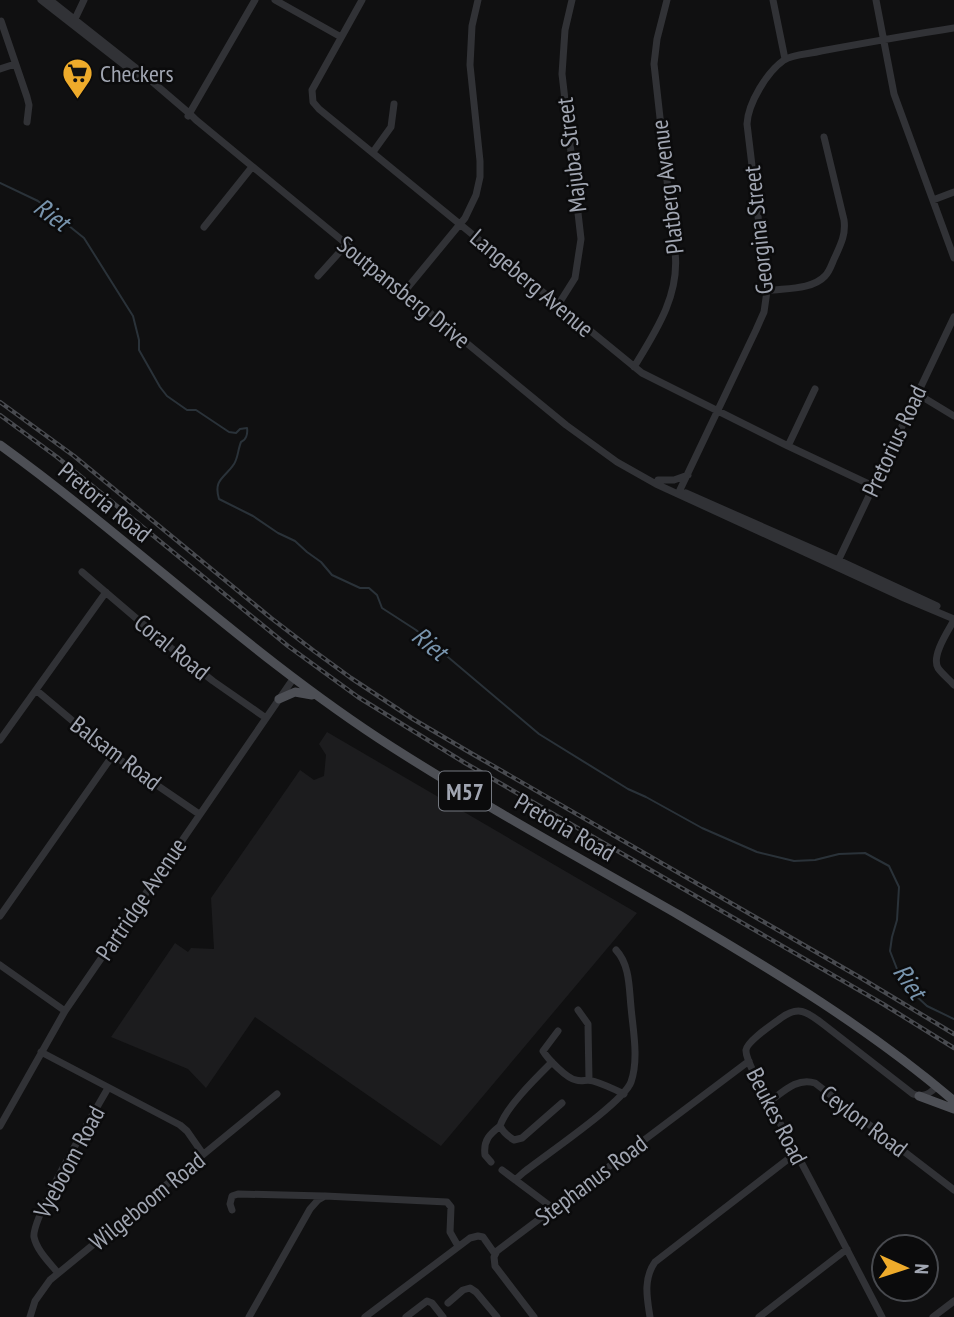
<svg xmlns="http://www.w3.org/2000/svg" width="954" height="1317" font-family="'PT Sans Narrow',sans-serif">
<rect width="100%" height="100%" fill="#101011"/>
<path fill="#1c1c1e" d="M327,732L637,913L441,1146L255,1017L206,1088L188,1069L111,1037L175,943L188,952L191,948L214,949L211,898L300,770L314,780L324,776L326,755L319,744Z"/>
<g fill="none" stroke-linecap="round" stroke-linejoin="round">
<path stroke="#2a3239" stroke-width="2" d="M0,183L38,201L84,238L133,316L139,340V350L160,387L167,396L187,410H196L229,432L236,433L240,429L247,428C248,434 246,440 241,442C238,449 238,458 234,464C225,478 213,479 219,499L253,516L278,533L295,541L307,552L321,562L332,575L360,588H369L377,595L382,608L416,630L539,734L628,789L646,797L702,828L757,852L794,861L815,860L839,854L865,853L889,866L899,887L897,920L892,937L890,951L897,969L914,994L927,1006L954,1019"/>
<path stroke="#313236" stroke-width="7" d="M41,0L137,75
M50,0L141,72L190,114L196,120L566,425L617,462L656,484L904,598L954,619
M275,0L341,37
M362,0L312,90L313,102L319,109L642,373L788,446L873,486
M773,0L785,59
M876,0L894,94L954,258
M1,21L27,97L29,105L27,122
M74,21L84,0
M0,69L15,64
M188,116L255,0
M373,152L391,127L394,104
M933,200L954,192
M204,227L252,167
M318,276L346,245
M767,291C784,288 812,290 825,276C830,271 832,263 835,257C841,244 846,234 844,220L824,137
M404,292L465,218L476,195L480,177V161L470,65L472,26L478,0
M558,305L575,278L581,239L562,74L565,30L572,0
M634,367C656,331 680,295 675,252L654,64L657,39L667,0
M916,393L954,416
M788,446L815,389
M658,480H674L688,475
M686,493L838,560L937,606
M678,494L756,330L764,312L767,291L747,124C748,103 767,72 784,60C793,54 810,54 821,51C865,43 909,35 954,28
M837,563L954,317
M82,572L171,648L213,681L266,718
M954,620C948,631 931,656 938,668C942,674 949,679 954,685
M36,690L113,755L199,814
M0,740L106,592
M0,916L113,755
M0,965L65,1011
M578,1010L588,1024L589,1080
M558,1031L543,1051C547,1058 567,1079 576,1080C582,1082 587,1079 593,1081C603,1084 614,1089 624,1094
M41,1052L180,1125L187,1131L203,1154
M552,1062C537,1077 506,1107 500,1126C503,1132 509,1137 514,1140L522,1138L562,1103
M769,1102C783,1092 797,1077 815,1083L954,1190
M0,1126L65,1011L293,679
M491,1162L485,1155C483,1140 490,1134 500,1126
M502,1170L554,1209
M515,1180L524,1172C544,1156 624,1102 631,1082C639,1059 633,1030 631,1007C629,988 630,965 616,950
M232,1210L230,1204L232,1196L238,1194L324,1196
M58,1273C50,1263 37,1251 34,1237C31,1218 95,1111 108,1088
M448,1303L463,1290L470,1288L476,1292L497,1317
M30,1317L35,1301L50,1280L277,1094
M249,1317L310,1209L318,1200L325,1196L447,1202L451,1207L450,1232L458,1246
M365,1317L470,1238L478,1236L483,1237L495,1254
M406,1317L427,1301L432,1303L443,1317
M534,1317L495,1266L494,1257L497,1251L749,1061
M650,1317C647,1298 643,1279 655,1262L796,1153
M759,1317L847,1249
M882,1317C848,1252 815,1187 780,1123C774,1110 745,1062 746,1050C747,1041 773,1024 781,1018C799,1005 807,1012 823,1024L913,1094C923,1098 930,1094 937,1086
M933,1317L954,1301"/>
<path stroke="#4d4f55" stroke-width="9" d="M0,445C134,542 253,658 392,747C486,807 583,860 679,915C774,971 870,1029 954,1101
M279,699L295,692L312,695
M919,1096L954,1109"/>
<defs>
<path id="rail" d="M0,402L74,456L271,618L314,651L351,678L413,719L469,752L861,978L954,1034
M0,415L57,457L288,646L358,697L465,763L883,1004L954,1048"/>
</defs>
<use href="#rail" stroke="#484a4f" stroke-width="4.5"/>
<use href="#rail" stroke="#0b0b0c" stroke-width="2" stroke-dasharray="5" stroke-linecap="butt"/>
</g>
<defs>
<symbol id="supermarket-pin" viewBox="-11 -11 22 30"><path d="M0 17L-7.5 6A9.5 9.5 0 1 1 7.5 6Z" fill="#eeab2b" stroke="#0b0b0c"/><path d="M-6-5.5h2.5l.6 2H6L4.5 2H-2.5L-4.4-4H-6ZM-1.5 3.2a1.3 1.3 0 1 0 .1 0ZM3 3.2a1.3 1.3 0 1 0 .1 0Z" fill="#111"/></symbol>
</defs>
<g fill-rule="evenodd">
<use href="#supermarket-pin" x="60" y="56" width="35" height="47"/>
</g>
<g text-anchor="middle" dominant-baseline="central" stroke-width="5" stroke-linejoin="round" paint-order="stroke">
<rect fill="#0b0b0c" stroke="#747880" stroke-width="2" x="439" y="771.5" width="52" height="39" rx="5"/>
<g font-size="23" font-weight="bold" fill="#a1a6b2">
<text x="465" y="791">M57</text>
</g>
<g font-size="24" fill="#a1a6b2" stroke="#0b0b0c" text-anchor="start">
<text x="100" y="73">Checkers</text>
</g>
<g font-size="24" fill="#a1a6b2" stroke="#0b0b0c">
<text transform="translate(571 155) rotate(-97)">Majuba Street</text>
<text transform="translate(667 187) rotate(-97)">Platberg Avenue</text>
<text transform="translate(758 230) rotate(-96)">Georgina Street</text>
<text transform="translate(532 283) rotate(40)">Langeberg Avenue</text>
<text transform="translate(404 292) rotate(39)">Soutpansberg Drive</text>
<text transform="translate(894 441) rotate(-65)">Pretorius Road</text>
<text transform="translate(105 502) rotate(39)">Pretoria Road</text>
<text transform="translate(172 647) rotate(39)">Coral Road</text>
<text transform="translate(116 753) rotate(37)">Balsam Road</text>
<text transform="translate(565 827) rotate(30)">Pretoria Road</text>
<text transform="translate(141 899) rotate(-56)">Partridge Avenue</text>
<text transform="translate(777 1116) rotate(63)">Beukes Road</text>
<text transform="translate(864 1121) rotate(37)">Ceylon Road</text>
<text transform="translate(69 1162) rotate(-62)">Vyeboom Road</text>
<text transform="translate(591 1180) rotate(-37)">Stephanus Road</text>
<text transform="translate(147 1201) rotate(-39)">Wilgeboom Road</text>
</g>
<g font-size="26" font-style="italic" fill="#7894ad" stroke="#0b0b0c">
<text transform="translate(52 214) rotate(36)">Riet</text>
<text transform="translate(430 643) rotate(39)">Riet</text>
<text transform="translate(910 981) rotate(55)">Riet</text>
</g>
</g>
<g transform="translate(905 1268) rotate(93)"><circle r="33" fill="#0b0b0c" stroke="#47494e" stroke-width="2"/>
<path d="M0-5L12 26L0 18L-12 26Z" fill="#eeab2b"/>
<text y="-10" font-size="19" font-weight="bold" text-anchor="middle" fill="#a1a6b2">N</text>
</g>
</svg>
